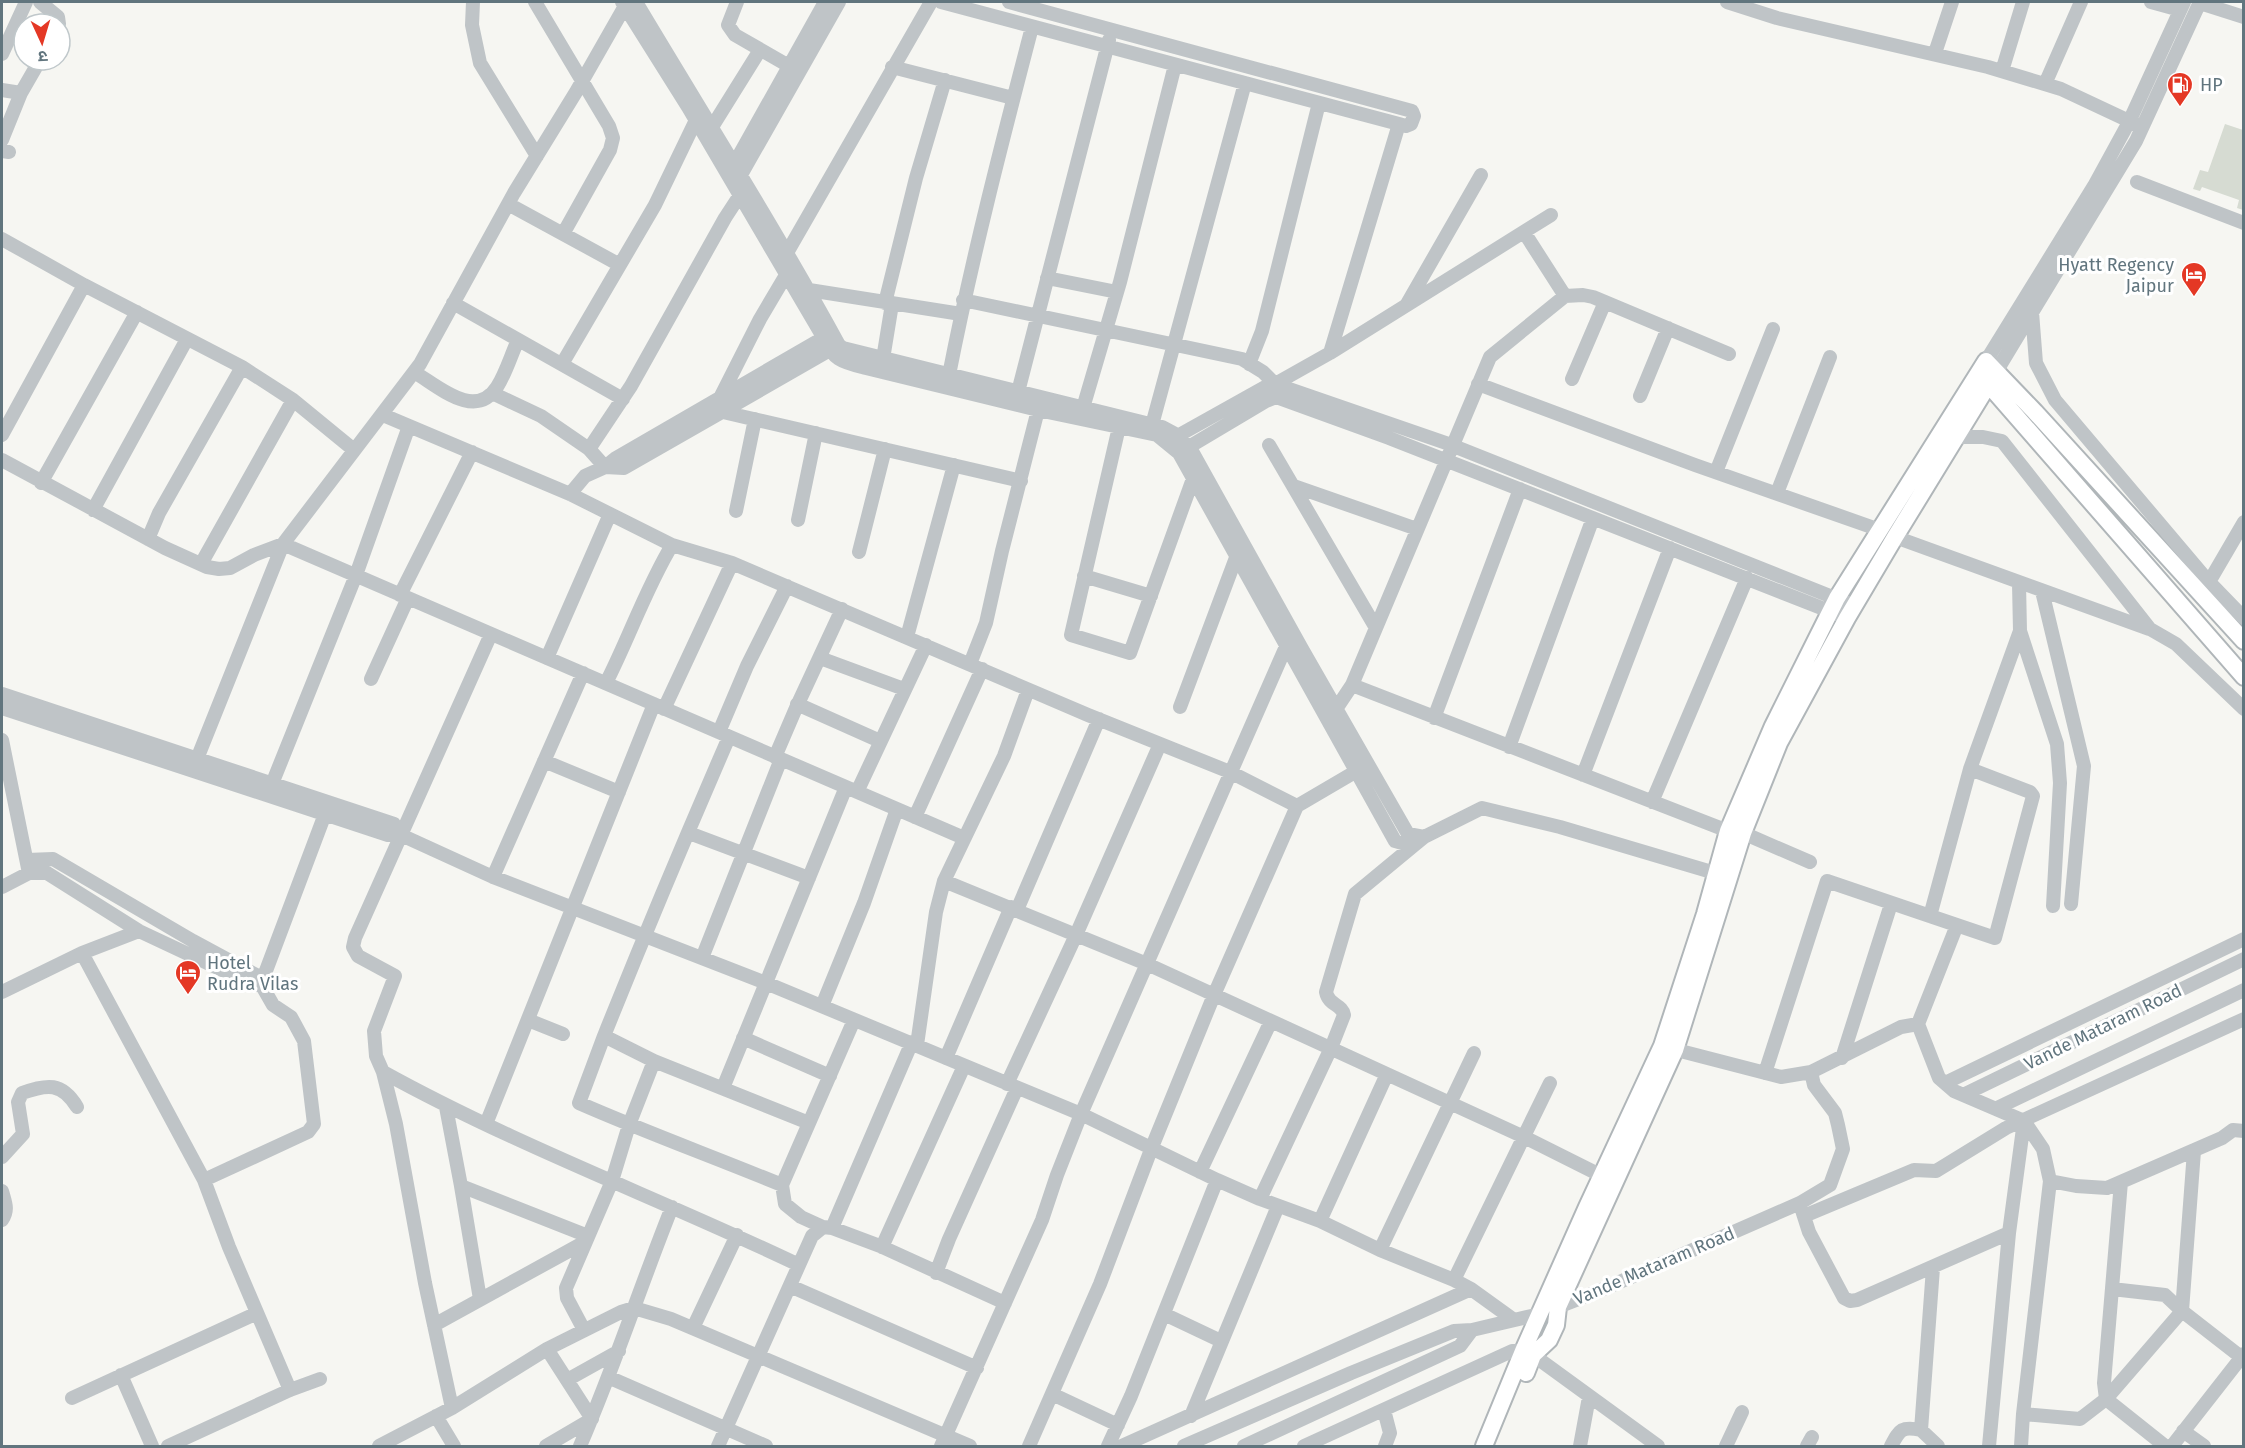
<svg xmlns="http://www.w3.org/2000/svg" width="2245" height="1448" font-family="'Fira Sans','Noto Sans Devanagari',sans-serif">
<rect width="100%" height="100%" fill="#f6f6f2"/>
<path fill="#d6dbd2" d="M2225,124L2243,130V210L2237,208L2239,200L2202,187L2200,191L2193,189L2200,170L2208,172Z"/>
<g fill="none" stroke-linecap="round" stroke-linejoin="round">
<defs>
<path id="major" d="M1982,377L2244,677
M1526,1373L1533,1355L1549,1340L1556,1325L1558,1307L1675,1050L1743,833L1779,743L1847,618L1895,537L1996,372
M1484,1446L1523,1351L1587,1207L1662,1046L1705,914L1728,831L1773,726L1837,598L1986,361L2035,412L2244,641"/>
</defs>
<use href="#major" stroke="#b0b6b9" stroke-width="20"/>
<path stroke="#bfc4c7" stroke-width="14" d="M40,2L58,17L59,24
M473,2L472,25L480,63L537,156
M535,2L609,126L613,138L610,150L563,234
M622,2L688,107L823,337C834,361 842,362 866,368L1038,410L1157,435L1179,453L1395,841L1413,846L1424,837L1482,808L1560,827L1715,873
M636,2C704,116 775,228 839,345L843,348L1162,427L1177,435L1189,446L1302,649L1408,834L1424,837
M737,2L728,25L735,35L789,66
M941,2L1399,124L1406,126L1411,124L1414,116L1412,111L1009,2
M1727,2L1777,18L1988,67L2061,89L2142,127
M2151,2L2180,10
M2200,3L2244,17
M1935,53L1952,2
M2,54L26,2
M892,67L1013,98
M2002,71L2023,2
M2045,84L2081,2
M2,90L21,93
M712,127L760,50
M2,140L21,93L40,60
M2,151L9,152
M732,168L825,2
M738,180L839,2
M2137,182L2244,223
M740,195L725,218L631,386L589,449L605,467L624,468L837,346
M508,204L620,265
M1524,232L1565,296
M2,239L84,285L242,367L293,400L354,450
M784,258L931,2
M786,275L760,319L719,400L723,412L1021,481
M1047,278L1117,292
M809,290L961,314
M963,300L1242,359L1263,372L1275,384
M453,303L623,399
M885,303L916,178L945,80
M1407,304L1481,175
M2032,312L2036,363L2055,400L2209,582L2244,618
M1330,353L1551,215
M883,359L892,304
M1986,361L2094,186L2129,122L2184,2
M562,364L655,205L696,120
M1249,364L1262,331L1319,103
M414,372C438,386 475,421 497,387C506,373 511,355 518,340
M1996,372L2136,141L2200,2
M949,375C972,258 1002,142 1032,27
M1572,379L1605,302
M1478,384L1695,465L1880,530
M1276,389L1275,384L1330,353L1399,124
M1018,392L1109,40
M492,393L541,416L589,449
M1640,396L1668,328
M1083,408L1120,282L1175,65
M383,415L570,494L672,545L732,563L1088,715L1230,772L1297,806L1214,995L1152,1147L1100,1284L1029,1446
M1152,425L1245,83
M1119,427L1071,635L1130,653L1194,476
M2,435L84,285
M1955,437H1983L2002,441L2150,629L2176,644L2244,709
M1172,439L1265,387L1275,384L1446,443L1855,606
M1269,445L1376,628
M1182,451L1266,401L1276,397L1389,438L1847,618
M2,460L165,548L207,567L219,569L230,568L254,555L283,544L420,364L514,193L576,92L625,6
M1716,472L1773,329
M41,483L137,312
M1294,486L1417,529
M1777,493L1830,357
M570,494L585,476L605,467L616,458L830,334
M93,510L187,339
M736,511L755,419
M798,520L816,433
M1895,537L2149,629
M148,539L159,513L242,367
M859,552L885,449
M201,564L293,400
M1084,576L1151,596
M2209,582L2244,522
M2042,591L2084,766L2071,904
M400,595L472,452
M2020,631L2057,744L2060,783L2053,906
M907,637L954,465
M547,658L610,514
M820,658L904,689
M970,664L986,623L1002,551L1038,410
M371,679L408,598
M606,683C629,638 646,588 672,545
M1352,685L1728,831
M2,694L394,824L401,835
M797,704L880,741
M1180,707L1237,555
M2,708L388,835H401L493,877L766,983L1081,1114L1217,1180L1260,1199L1320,1221L1380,1250L1454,1280L1471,1289L1514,1320
M664,709L732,563
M1330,711L1336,709L1352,685L1490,357L1565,296L1583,295L1593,297L1729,354
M1434,718L1520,489
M719,732L747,666L787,586
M729,737C686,836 644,936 604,1036L654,1061L809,1123
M2,740L29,873L2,887
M1509,747L1593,518
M775,757L796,708L842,609
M197,759L283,544L964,838
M544,761L619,792
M1583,775L1670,548
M272,784L356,575L409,426
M857,792L926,645
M1652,802L1747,578
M1297,806L1355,772
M915,817L982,669
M689,833L809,878
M1743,833L1810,862
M27,860L53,859L193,941L258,976L261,984L254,985L139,931L47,873H29
M493,877L583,673
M944,881L1147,964L1524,1137L1602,1176
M1017,910L1099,719
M1930,916L1995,938L2033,796L2030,792L1970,769
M1957,925L1918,1024L1939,1078L1954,1091L2024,1121L2043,1149L2050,1181L2076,1186L2107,1188L2222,1138L2233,1130L2244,1131
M82,953L204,1180L229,1247L290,1390
M702,958L781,759
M2,992L82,953L139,931
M822,1006L864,903L897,809
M528,1020L563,1034
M854,1020L782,1185L785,1204L801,1217L823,1227L832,1228L880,1246L1005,1303
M604,1036L579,1103C645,1132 714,1157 782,1185
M743,1038L830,1076
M917,1045L936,912L944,881L1004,756L1028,690
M1665,1047L1781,1077L1811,1072L1901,1027L1918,1024
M946,1058L1011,907
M1842,1058L1891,904
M383,1072C517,1146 661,1199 799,1265
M1765,1073L1827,881L1930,916L1970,769L2020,631L2019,583
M1945,1083L2244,939
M1007,1084L1076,935L1160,744
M723,1088L846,787
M1963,1095L2244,959
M446,1107L461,1186L588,1236
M1997,1108L2244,990
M486,1124L654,704
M2,1157L23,1134L18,1102L22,1093C47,1084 62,1082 77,1107
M1200,1172L1271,1021
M204,1180L308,1132L314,1124L304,1041L291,1017L273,1005L261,984L325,814
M2050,1181L2023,1414L2080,1419L2106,1399L2182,1311L2241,1357
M2121,1182L2104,1383L2106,1399L2165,1446
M461,1186L480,1299
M2,1191C5,1202 9,1210 2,1220
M1260,1199L1331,1048L1344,1015C1342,1004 1329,1006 1326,992L1355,894L1413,846
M1801,1207L1809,1232L1844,1298L1850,1301L1857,1300L2009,1233
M1804,1216L1914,1170L1936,1171L2006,1128L2244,1019
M1320,1221L1387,1074
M832,1228L912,1042
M882,1247L964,1066
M1380,1250L1474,1053
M936,1273L949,1239L1017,1088
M1454,1280L1550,1083
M790,1286L977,1368
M2112,1289L2165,1295L2182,1311
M1558,1307L1599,1291L1800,1203L1830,1185L1843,1149L1838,1125L1835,1113L1814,1085L1811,1072
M2182,1311L2194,1151
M1164,1314L1221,1341
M434,1325L585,1242
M693,1328L737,1235
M584,1330L567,1298L566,1288L612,1181L629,1125L654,1061
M121,1375L152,1446
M608,1377L766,1446
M567,1380L619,1351
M1052,1394L1118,1425
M72,1398L257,1313
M452,1408L425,1283L396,1124L383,1072L376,1056L374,1031L395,976L358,956L353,947L355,938L491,634
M1384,1410L1390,1433L1385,1446
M436,1416L454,1446
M1191,1416L1278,1206
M1921,1430L1938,1446
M2183,1431L2204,1446
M168,1446L290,1390L320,1379
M379,1446L452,1408L547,1349L621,1312L634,1308L671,1319L970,1446
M546,1446L592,1419L547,1349
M580,1446C614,1368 640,1287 672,1207
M718,1446L812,1236L823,1227
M941,1446L1042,1220L1057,1175L1081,1114L1288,642
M1108,1446L1131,1396L1217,1180
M1122,1446L1471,1289
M1184,1446L1351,1373L1454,1331L1472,1330L1540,1314
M1244,1446L1460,1346L1472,1330
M1304,1446L1512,1351H1523L1533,1355L1658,1446
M1580,1446L1589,1397
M1726,1446L1742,1412
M1807,1446L1812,1437
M1891,1446C1900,1429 1902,1426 1921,1430L1933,1268
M1989,1446L2009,1233L2024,1121
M2021,1446L2023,1414
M2172,1446L2244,1354"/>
<use href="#major" stroke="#fff" stroke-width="16"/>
</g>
<defs>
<symbol id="fuel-pin" viewBox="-11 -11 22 30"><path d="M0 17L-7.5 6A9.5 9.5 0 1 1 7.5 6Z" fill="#e43825" stroke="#fff"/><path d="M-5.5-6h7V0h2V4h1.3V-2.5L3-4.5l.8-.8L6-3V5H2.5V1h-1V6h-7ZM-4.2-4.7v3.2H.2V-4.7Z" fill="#fff"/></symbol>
<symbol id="hotel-pin" viewBox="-11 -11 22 30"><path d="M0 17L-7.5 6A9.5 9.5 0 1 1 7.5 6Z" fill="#e43825" stroke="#fff"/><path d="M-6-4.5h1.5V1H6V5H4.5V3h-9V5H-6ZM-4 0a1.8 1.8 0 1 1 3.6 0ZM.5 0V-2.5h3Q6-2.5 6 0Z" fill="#fff"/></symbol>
</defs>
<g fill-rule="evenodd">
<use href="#fuel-pin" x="2165" y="70" width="30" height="40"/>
<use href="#hotel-pin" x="2179" y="260" width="30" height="40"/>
<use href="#hotel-pin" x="173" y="958" width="30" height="40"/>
</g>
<g text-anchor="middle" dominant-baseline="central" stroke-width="6" stroke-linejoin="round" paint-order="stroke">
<g font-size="18" fill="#61757e" stroke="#fff" text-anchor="start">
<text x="2200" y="85">HP</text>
<text x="2174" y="265" text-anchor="end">Hyatt Regency<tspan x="2174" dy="21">Jaipur</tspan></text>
<text x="207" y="963">Hotel<tspan x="207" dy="21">Rudra Vilas</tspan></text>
</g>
<g font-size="18" fill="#61757e" stroke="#fff">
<text transform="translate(2103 1027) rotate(-26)">Vande Mataram Road</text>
<text transform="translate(1654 1266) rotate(-23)">Vande Mataram Road</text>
</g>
</g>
<rect width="2245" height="1448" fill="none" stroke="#61757e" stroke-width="6"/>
<g transform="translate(42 42) rotate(176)"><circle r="28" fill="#ffffff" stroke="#c0c8cb" stroke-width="1.5"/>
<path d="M0-4.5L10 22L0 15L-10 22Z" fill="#e43825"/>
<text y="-9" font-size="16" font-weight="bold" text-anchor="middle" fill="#61757e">उ</text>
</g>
</svg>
